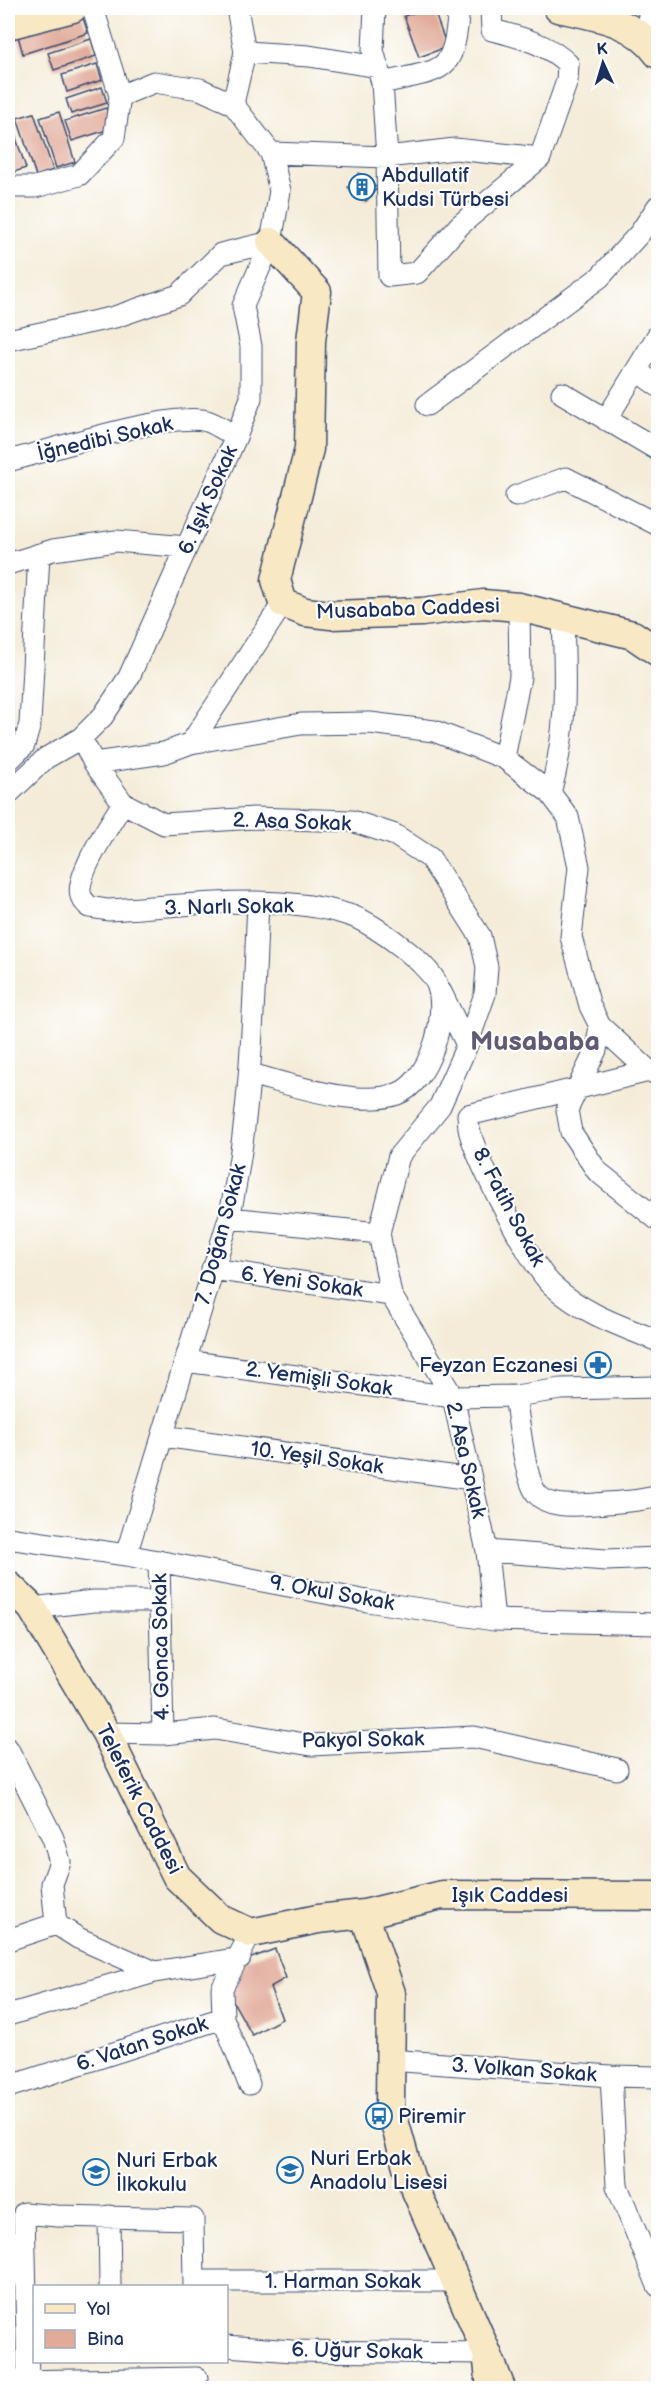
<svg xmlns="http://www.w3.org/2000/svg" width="666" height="2396" font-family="'Balsamiq Sans',sans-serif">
<rect width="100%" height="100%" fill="#fff"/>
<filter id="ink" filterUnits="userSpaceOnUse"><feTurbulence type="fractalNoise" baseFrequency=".0167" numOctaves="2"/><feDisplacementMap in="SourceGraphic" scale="12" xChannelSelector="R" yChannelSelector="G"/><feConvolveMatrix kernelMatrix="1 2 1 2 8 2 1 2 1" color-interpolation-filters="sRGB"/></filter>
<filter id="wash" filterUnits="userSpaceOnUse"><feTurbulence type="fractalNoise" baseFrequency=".008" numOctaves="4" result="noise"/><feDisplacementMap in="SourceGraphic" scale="24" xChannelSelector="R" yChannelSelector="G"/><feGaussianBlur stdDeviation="1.35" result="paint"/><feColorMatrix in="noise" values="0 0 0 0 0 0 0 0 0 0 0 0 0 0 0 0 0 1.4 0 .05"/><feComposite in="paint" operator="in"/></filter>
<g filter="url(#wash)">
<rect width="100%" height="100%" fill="#f4ecd8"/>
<g id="blocks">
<path fill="#e1aa99" d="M428,8H433L447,47L419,57L404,16Z
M82,15L88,33L23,54L18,36Z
M91,39L96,56L54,70L48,53Z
M97,64L102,80L67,92L62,75Z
M102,87L107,103L71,114L66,99Z
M106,108L113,128L72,141L65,121Z
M59,112L75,162L56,168L40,118Z
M34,113L53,170L36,176L17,118Z
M8,114L26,168L8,174Z
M359,173L377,188L366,201L348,187Z
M275,1949L286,1978L270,1987L282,2019L252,2035L230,1996L246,1960Z"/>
</g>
</g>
<g filter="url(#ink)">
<use href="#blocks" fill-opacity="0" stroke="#3c4b70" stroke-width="1.5"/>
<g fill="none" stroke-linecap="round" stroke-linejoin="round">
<defs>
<path id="minor" d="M93,8L120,96
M375,8L373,50L382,83L387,157L389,276L417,273L460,225L540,158L567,81L568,64C547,43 519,37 492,30L491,8
M648,8L654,48
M245,52L309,56L378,67
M382,83C445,68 453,77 459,8
M233,104L245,52L237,8
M8,187H35L79,175L114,138L120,96L154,82L200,89L233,104L271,153L387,157L455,149L540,158
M8,340L115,317L179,295L221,254L271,242
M637,371L658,386
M562,393L658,450
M427,405L600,277L640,233L658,206
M606,420L658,335
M8,461C50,451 170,411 207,421C217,424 227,432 236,437
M516,496L566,478L658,525
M8,564L53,550L116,541L187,547
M81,738L94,763L123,803L164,824L254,818L352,821L395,835L430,858L480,936L487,967L485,994L467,1045L440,1106L399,1156L379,1233L391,1295L453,1397L487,1551L494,1620
M191,743L301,724L370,723L434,731L504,758L550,793L568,817L579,867L571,937L590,1006L600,1026L649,1071L658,1074
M504,758L520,677L519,607
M8,761L24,745L30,724L39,554
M94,763L164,753L191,743L283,603
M550,793C568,731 565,681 563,617
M8,794L46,758L81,738L103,716L129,677L236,437L251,398V346L243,306L271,242L280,191L271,153
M123,803C112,821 74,877 81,896C82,900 87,904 89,907L108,910C184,906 279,891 352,916C374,924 432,965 438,987C448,1018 429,1083 397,1094C357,1108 290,1084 250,1074
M441,992L467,1045
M600,1026L596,1050L567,1110L571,1132L597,1171L658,1220
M649,1071L468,1115C469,1121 468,1128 470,1133C479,1164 531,1266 553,1286C584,1314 621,1326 658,1341
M229,1218L379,1233
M212,1269L391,1295
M185,1361L453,1397L515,1396L561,1389L658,1387
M515,1396C519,1418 524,1479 537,1494C550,1509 577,1505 595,1504C616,1502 638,1502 658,1496
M163,1436L471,1479
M8,1538L126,1555L367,1601L494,1620L658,1624
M487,1551L606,1560L658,1558
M126,1555L229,1218C252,1114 253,1008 258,903
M159,1561L163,1734
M32,1608L94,1601H160
M106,1733L163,1734L215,1729L311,1745L474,1737L617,1769
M8,1749L53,1838L60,1862L52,1884L56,1924
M8,1940L56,1924L78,1938L155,1972L240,1958
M8,2015L155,1972
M223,2018L249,2084
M389,2060L611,2076L658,2077
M611,2076L617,2186L658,2286
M8,2087L223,2018L222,1988L251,1933
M109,2216L110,2286
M194,2281H456
M226,2346L292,2351L487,2353
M14,2381L197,2378
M28,2381L24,2213L57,2216L193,2219L194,2286"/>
<path id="secondary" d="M558,8C596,16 635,21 658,54
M8,25L73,8
M271,242L317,292L311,341L309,449L276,580L283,603L305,612L331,615L422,612L483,604L519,607L633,635L658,652
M8,1585L32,1608L106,1733L177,1877L221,1919L251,1933L318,1919L364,1914L391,1993L390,2106L410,2177L487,2353
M364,1914L442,1895L658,1896
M491,2388L487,2353L501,2388"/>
</defs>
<use href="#minor" stroke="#3c4b70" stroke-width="23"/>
<use href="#secondary" stroke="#3c4b70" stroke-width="31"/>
<use href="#minor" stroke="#fff" stroke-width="21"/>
<use href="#secondary" stroke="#f8e8c3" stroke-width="28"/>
</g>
</g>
<defs>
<symbol id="building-ring" viewBox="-11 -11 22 22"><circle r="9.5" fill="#fff" stroke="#1f6fb2" stroke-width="1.5"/><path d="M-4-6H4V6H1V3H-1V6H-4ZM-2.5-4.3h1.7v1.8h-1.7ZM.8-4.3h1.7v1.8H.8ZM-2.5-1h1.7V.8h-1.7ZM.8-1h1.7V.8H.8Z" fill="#1f6fb2"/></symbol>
<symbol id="pharmacy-ring" viewBox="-11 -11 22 22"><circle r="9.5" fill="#fff" stroke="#1f6fb2" stroke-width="1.5"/><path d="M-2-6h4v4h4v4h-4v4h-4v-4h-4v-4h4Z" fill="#1f6fb2"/></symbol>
<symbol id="bus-ring" viewBox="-11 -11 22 22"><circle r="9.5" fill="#fff" stroke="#1f6fb2" stroke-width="1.5"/><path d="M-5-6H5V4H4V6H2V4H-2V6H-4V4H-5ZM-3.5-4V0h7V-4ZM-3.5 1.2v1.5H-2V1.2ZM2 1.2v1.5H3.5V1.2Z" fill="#1f6fb2"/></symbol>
<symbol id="school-ring" viewBox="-11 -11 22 22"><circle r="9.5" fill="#fff" stroke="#1f6fb2" stroke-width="1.5"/><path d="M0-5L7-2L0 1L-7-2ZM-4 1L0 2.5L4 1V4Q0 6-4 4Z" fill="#1f6fb2"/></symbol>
</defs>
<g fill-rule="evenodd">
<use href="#building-ring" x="347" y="172" width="30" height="30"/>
<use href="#pharmacy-ring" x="583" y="1350" width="30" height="30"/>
<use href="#bus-ring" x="364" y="2101" width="30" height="30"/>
<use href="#school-ring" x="275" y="2155" width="30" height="30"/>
<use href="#school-ring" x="81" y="2157" width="30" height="30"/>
</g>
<g text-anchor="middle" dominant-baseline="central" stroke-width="4.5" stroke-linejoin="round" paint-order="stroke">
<g font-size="21" fill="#1b2f5e" stroke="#fff" text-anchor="start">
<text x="382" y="175">Abdullatif<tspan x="382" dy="24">Kudsi Türbesi</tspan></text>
<text x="578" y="1365" text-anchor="end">Feyzan Eczanesi</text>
<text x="398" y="2116">Piremir</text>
<text x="310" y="2158">Nuri Erbak<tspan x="310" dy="24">Anadolu Lisesi</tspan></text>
<text x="116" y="2160">Nuri Erbak<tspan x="116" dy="24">İlkokulu</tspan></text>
</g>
<g font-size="21" fill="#1b2f5e" stroke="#fff">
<text transform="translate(105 439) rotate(-13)">İğnedibi Sokak</text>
<text transform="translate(208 500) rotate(-66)">6. Işık Sokak</text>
<text transform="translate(408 609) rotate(-2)">Musababa Caddesi</text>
<text transform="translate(292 822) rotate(2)">2. Asa Sokak</text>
<text transform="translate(229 907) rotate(-1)">3. Narlı Sokak</text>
<text transform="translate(509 1207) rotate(62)">8. Fatih Sokak</text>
<text transform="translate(221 1234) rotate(-75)">7. Doğan Sokak</text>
<text transform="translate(302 1282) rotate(8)">6. Yeni Sokak</text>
<text transform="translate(319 1379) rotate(8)">2. Yemişli Sokak</text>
<text transform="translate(317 1458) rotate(8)">10. Yeşil Sokak</text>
<text transform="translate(466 1460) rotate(77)">2. Asa Sokak</text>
<text transform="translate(332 1593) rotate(10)">9. Okul Sokak</text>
<text transform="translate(161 1647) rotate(-91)">4. Gonca Sokak</text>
<text transform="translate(363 1740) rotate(-1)">Pakyol Sokak</text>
<text transform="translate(139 1799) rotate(63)">Teleferik Caddesi</text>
<text x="510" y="1895">Işık Caddesi</text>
<text transform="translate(142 2044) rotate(-18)">6. Vatan Sokak</text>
<text transform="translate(524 2070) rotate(4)">3. Volkan Sokak</text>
<text x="343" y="2281">1. Harman Sokak</text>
<text transform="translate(357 2351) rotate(1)">6. Uğur Sokak</text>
</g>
<g font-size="27" font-weight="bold" fill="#605a73" stroke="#fff">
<text x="535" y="1042">Musababa</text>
</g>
</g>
<rect width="666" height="2396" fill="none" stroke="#fff" stroke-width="30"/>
<rect x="33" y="2285" width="195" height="78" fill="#ffffff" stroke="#a4acbf" stroke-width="1.5"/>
<rect x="45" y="2304" width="30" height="9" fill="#f8e8c3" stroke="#a4acbf" stroke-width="1.5"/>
<text x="87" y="2315" font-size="18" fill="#1b2f5e">Yol</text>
<rect x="45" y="2330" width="30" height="18" fill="#e1aa99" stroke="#a4acbf" stroke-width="1.5"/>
<text x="87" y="2345" font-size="18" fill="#1b2f5e">Bina</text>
<g transform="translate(603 63) rotate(356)" stroke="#ffffff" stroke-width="4.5" paint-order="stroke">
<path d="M0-4.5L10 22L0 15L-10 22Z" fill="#1b2f5e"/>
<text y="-9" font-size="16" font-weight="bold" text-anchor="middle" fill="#1b2f5e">K</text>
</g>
</svg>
